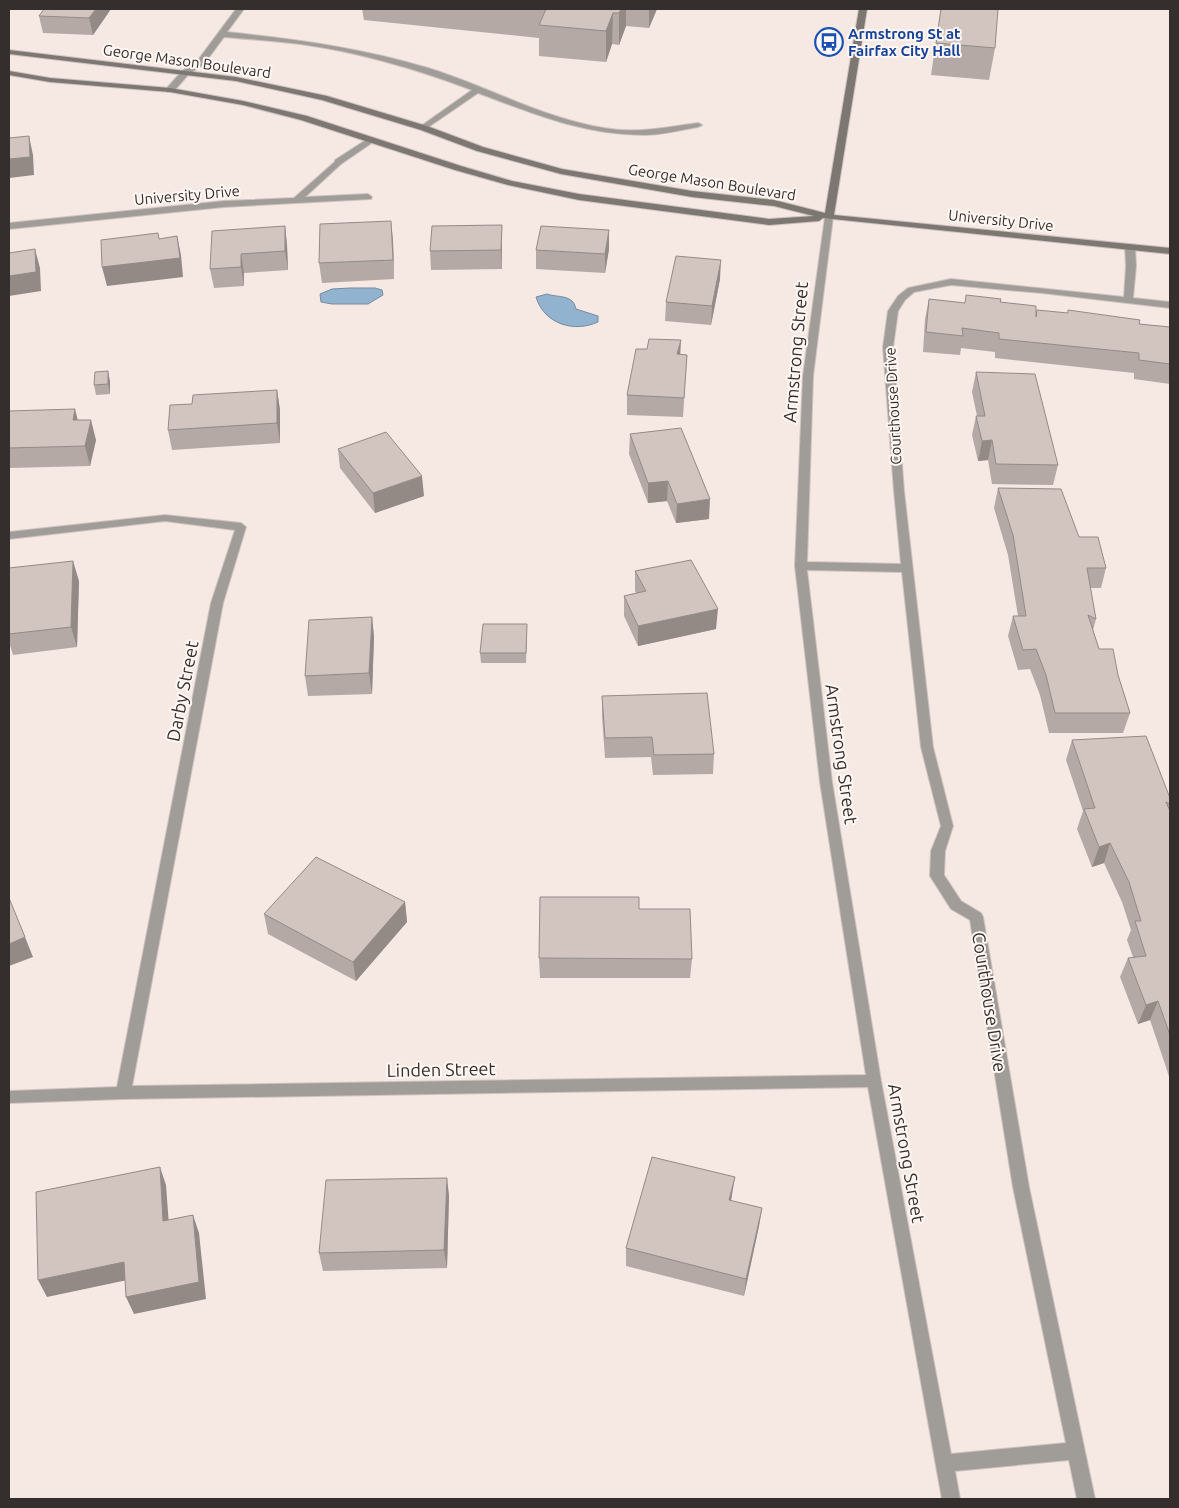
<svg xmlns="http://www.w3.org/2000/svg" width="1179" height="1508" font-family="Ubuntu,sans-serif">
<rect width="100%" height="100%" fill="#f6e8e3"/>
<path fill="#92b3d0" stroke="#768b9f" d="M350,288H375L382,290L383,295L368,304H332L321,302L320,294L332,289Z
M547,294C559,298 573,294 576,309L598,316V322C574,333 544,324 536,297Z"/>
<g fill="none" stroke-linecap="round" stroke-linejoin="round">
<defs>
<path id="lane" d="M236,9H244L227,32C295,39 362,48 428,68C487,86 542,118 604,128C635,134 667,127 698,123L702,125L698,127C681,130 662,135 645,135C584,135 534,114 478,93L424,130H421V126L472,90C416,69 359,52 300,44C275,41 249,39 224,37L204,64L188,75L173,92H167V88L182,71L198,60Z
M369,138L376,140L341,164H335V160Z"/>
<path id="street" d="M338,159L341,160V164L305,197L368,194L372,197L371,199L224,207L9,229V223L224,201L294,198Z
M829,214L833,217L813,376L807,562L901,564L894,491L883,347L888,311L898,296L908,288L951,279L1124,297L1126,266L1125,247L1130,244L1135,247L1136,266L1133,298L1170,302V308L1042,293L951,285L914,292L905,300L898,311L893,347L904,491L933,747L953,826L945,851L944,875L961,901L981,913L983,917L1029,1187L1095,1499H1077L1069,1460L955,1471L960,1499H942L868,1087L123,1099L9,1103V1091L117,1087L211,603L235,530L165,521L9,539V532L165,515L241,523L246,527L223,603L132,1086L866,1075L820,782L795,566L803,376L825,217ZM807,570L902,572L921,747L941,826L931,851L930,876L951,909L970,920L1013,1187L1066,1443L951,1454L881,1081L832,782Z"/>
<path id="secondary" d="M859,9H867L834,215L1170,248V254L823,218L819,221L769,225L579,200L508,185L455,170L301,120L243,105L170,92L50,82L9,75V71L50,78L170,88L243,101L307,116L461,166L512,181L579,194L769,219L814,216L774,206L692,197L561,174L477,151L421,130L322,100L236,81L9,54V50L236,77L327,96L427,126L483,147L562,169L692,191L774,200L825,213Z"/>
</defs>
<use href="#lane" stroke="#cfc3bf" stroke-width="2"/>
<use href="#street" stroke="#cfc3bf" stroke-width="2"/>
<use href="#secondary" stroke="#cfc3bf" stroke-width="2"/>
<use href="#lane" fill="#a09d99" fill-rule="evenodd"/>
<use href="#street" fill="#a09d99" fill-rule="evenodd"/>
<use href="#secondary" fill="#7c7871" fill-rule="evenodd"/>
</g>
<path fill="#b5a9a5" d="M111,9L93,35L43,33L39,16Z
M362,9H657L649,28L626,26L619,45L612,44L606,62L539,56V38L364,20Z
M941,9L995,48L989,80L931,75Z
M285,226L287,245L288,270L244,273V286L214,288L210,269Z
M609,230V249L605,273L536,269V250Z
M393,240L394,279L322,283L319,263Z
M502,244V269L431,270L430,251Z
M720,279L711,325L665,321L666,302Z
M929,299L965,303L1000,302L1036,315L1170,327V384L1134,379V373L995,358V352L961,348L960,355L923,352L925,319Z
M680,354L687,355L683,417L627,415V395Z
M976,372L1058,465L1053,485L992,484L988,460L978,461L972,435L976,416H977L972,392Z
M110,381V394L96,395L94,385Z
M277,390L280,410V443L172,450L168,430L192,404Z
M9,411L78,420L96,440L90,466L9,468Z
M630,434L709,519L676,523L667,501L648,503L629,454Z
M338,449L424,496L375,513L340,468Z
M998,488L1079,537L1106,568L1101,588H1090L1096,619L1093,630L1099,649L1118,675L1130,713L1123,733H1049L1040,695L1030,669L1018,670L1008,636L1013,616H1018L1008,555L994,508Z
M9,568L79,581L77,647L13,655L9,642Z
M635,571L716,629L638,646L624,616V596L636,593L635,591Z
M372,617L374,637L372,694L308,696L305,676Z
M527,635L526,663H481L480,653Z
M602,696L714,754L713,774L653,775L651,757L605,758L602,716Z
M1072,740L1170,798V1080L1165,1064L1150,1020L1138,1024L1120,977L1128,958L1133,957L1127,940L1131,930L1122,902L1104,863L1092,867L1077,829L1083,811L1066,760Z
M405,902L407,922L356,981L268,934L264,914Z
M539,958L692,959L690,978H540Z
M449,1195L447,1268L323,1271L319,1253Z
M732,1195L731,1201L762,1208L759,1226L744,1296L626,1266V1248Z"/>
<path fill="#938a86" d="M96,9H111L93,35L89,18Z
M621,9H626V26L619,45V13Z
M649,9H657L649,28Z
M613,13L612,44L606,62V31Z
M29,136L33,155L34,175L9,178V159Z
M391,221L393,240L394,279L393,260Z
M502,225V269L501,250Z
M285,226L287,245L288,270L285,251Z
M609,230V249L605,273V254Z
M177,236L181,255L183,277L107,286L102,267Z
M35,249L40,268L41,291L9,296V276Z
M241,254L244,273V286L241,267Z
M721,260L720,279L711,325L712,306Z
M681,340L680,360L677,354Z
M108,371L110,381V394L108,384Z
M277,390L280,410V443L277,423Z
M75,409L80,429L73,420Z
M91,420L96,440L90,466L85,446Z
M992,440L988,460L978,461L982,441Z
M422,476L424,496L375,513L373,493Z
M668,481L667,501L648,503V483Z
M710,499L709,519L676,523L677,504Z
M73,561L79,581L77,647L71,627Z
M718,609L716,629L638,646V626Z
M372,617L374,637L372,694L369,673Z
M1110,843L1104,863L1092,867L1099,847Z
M405,902L407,922L356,981L353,962Z
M25,937L33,957L9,966V944Z
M1158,1001L1150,1020L1138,1024L1146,1005Z
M160,1167L166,1185L170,1239L163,1221Z
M735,1177L732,1195L727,1218L729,1200Z
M447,1178L449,1195L447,1268L444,1250Z
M762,1208L759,1226L744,1296L746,1279Z
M193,1215L199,1233L206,1299L134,1314L126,1297Z
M124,1262L132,1279L47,1297L38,1280Z"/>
<path fill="#d2c5c0" stroke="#938a86" d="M44,9H96L89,18L39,16Z
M546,9H621L619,13H613L606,31L539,25Z
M941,9H998L995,48L936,43Z
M29,136L30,157L9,159V138Z
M391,221L393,260L319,263L320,224Z
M502,225L501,250L430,251L432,226Z
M285,226V251L241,254V267L210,269L212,231Z
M541,226L609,230L605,254L536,250Z
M158,233L159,239L177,236L180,258L102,267L101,240Z
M35,249L36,272L9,276V253Z
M676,256L721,260L712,306L666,302Z
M966,295L1001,299L1000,302L1036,306V317L1037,310L1068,313V310L1140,320L1139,324L1170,327V364L1139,360V353L999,339V333L962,328L963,336L926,332L929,299L965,303Z
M649,339L681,340L677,354L687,355L684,398L627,395L636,349H647Z
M108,371V384L94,385L95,372Z
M976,372L1035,374L1058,465L996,464L992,440L982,441L976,416H985Z
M277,390V423L168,430L170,405L192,404L193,395Z
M75,409L73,420H91L85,446L9,448V411Z
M681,428L710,499L677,504L668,481L648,483L630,434Z
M386,432L422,476L373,493L338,449Z
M998,488L1061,489L1079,537H1098L1106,568H1087L1096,619L1088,615L1099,649H1113L1118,675L1130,713H1055L1046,675L1036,649L1023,650L1013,616H1026L1013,535Z
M691,560L718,609L638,626L624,596L646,591L635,571Z
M73,561L71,627L9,634V568Z
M372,617L369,673L305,676L309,620Z
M483,624H527L526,653H480Z
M707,693L714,754L654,755L652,737L605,738L602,696Z
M1146,736L1170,798V804L1166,802L1170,811V1035L1158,1001L1146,1005L1128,958L1146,956L1135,921H1141L1129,882L1110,843L1099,847L1084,809L1095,808L1072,740Z
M316,857L405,902L353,962L264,914Z
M540,897H639V909H690L692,959L539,958Z
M9,898L25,937L9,944Z
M652,1157L735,1177L729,1200L762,1208L746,1279L626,1248Z
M160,1167L163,1221L193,1215L199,1282L126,1297L124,1262L38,1280L36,1192Z
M447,1178L444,1250L319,1253L326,1180Z"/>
<defs>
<symbol id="bus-ring" viewBox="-11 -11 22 22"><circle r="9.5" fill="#fff7f3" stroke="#1a4fb4" stroke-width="1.5"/><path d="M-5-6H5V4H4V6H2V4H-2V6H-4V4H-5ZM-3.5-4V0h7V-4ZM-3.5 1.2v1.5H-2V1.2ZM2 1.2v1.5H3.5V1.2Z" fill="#1a4fb4"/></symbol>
</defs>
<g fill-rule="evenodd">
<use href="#bus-ring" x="813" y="26" width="32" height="32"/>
</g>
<g text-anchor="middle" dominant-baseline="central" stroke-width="4" stroke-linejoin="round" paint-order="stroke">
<g font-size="15" font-weight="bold" fill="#164399" stroke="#fff7f3" text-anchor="start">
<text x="848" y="33">Armstrong St at<tspan x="848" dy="17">Fairfax City Hall</tspan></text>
</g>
<g font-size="15" fill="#342f2d" stroke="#fff7f3">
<text transform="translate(187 61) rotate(8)">George Mason Boulevard</text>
<text transform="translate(712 182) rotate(9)">George Mason Boulevard</text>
<text transform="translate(187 195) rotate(-5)">University Drive</text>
<text transform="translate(1001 220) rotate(6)">University Drive</text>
<text transform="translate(893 406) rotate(-93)">Courthouse Drive</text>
</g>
<g font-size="18" fill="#342f2d" stroke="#fff7f3">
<text transform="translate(795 352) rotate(-85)">Armstrong Street</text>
<text transform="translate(182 691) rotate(-79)">Darby Street</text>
<text transform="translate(842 754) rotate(82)">Armstrong Street</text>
<text transform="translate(990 1002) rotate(81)">Courthouse Drive</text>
<text transform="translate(441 1069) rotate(-1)">Linden Street</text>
<text transform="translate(907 1153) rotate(80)">Armstrong Street</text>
</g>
</g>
<rect width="1179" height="1508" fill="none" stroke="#342f2d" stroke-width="20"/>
</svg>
